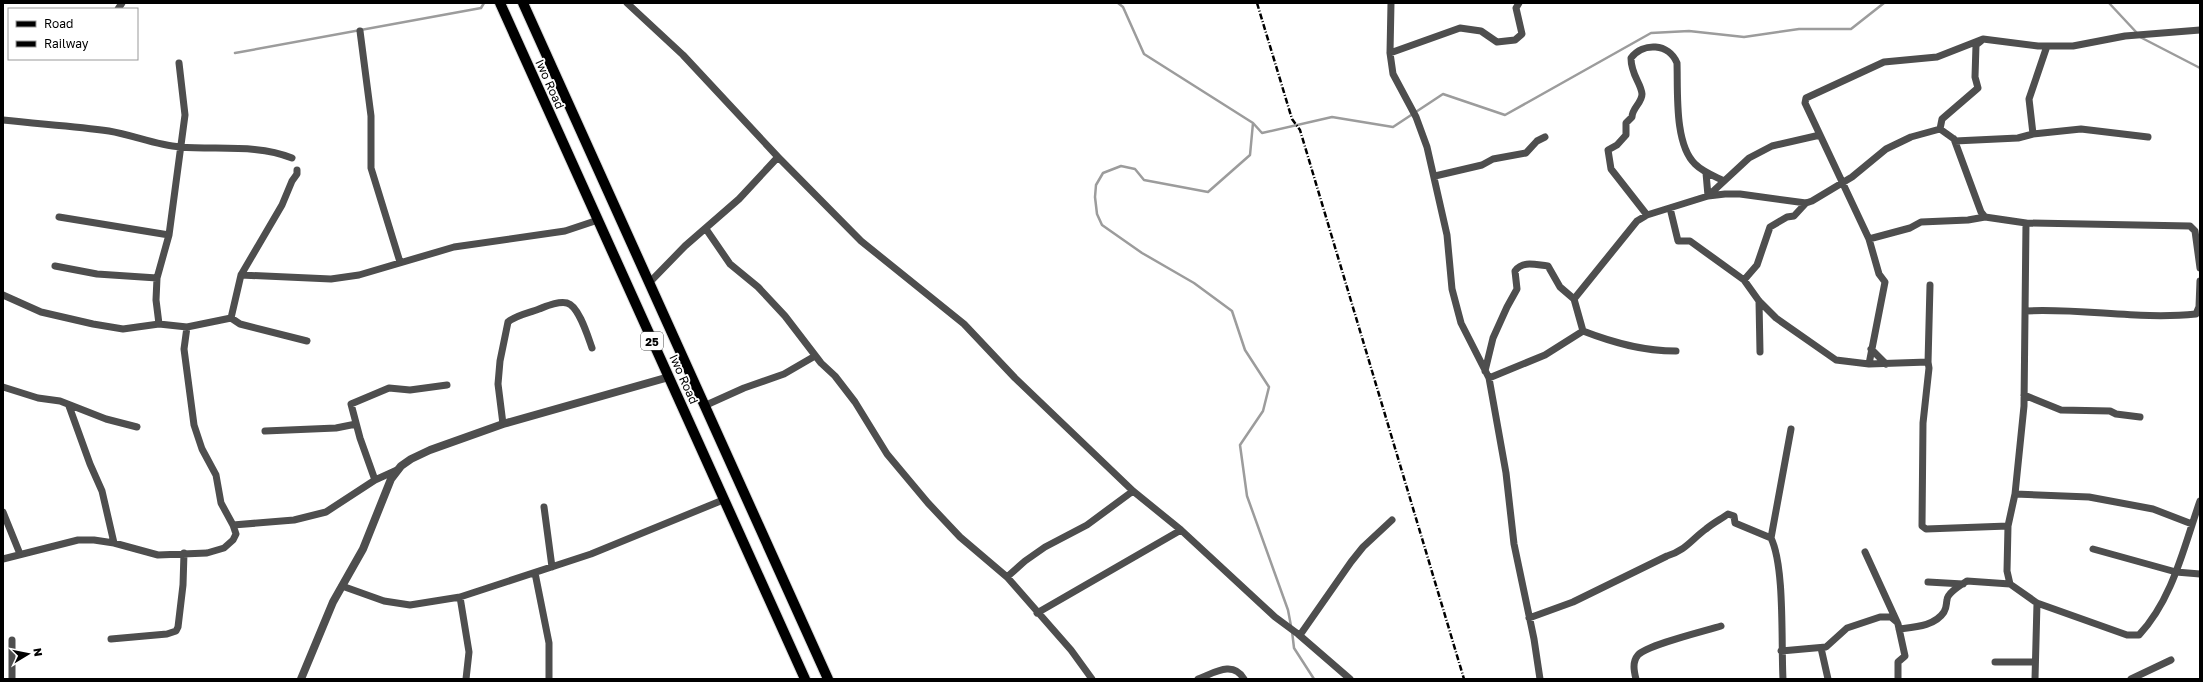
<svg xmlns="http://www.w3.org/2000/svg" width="2203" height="682" font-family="'Golos Text',sans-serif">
<rect width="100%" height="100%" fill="#fff"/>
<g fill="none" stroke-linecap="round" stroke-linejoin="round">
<path stroke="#9c9c9c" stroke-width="2.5" d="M1118,3L1123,7L1144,54L1253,123L1250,155L1208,192L1144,180L1135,169L1121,166L1103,173L1096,185L1095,197L1097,214L1102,225L1142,253L1194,283L1232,311L1245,350L1269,387L1263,411L1240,445L1247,496L1288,610L1291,626
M2109,3L2137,33
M2140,37L2200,68
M235,53L481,8L484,3
M1253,123L1262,133L1332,117L1393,127L1443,94L1505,115L1651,33L1689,31L1744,37L1799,29H1851L1884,3
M1292,631L1294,648L1314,679"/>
<defs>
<path id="primary" d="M500,3L805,679
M523,3L828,679"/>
</defs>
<use href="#primary" stroke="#dbdbdb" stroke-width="12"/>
<path stroke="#4e4e4e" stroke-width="7" d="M627,3L683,55L778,157
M1391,3L1390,53L1393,74L1416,117L1427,147L1447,235L1452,289L1461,323L1489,378L1506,473L1514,544L1534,639L1540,679
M118,9L122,3
M360,31L371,116V168L400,262
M1390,53L1460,28L1481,31L1497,42L1515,40L1522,34L1516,8L1519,3
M3,120C38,124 74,126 109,131C133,135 156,145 180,147C218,150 257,144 292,158
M1940,129L1954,139L1981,212L1985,217L2026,223
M2033,134L2081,129L2148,137
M1954,139L1955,141L2018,138L2033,134L2029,99L2047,46
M1706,173L1708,196
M1435,176L1482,165L1493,159L1526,153L1537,141L1545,137
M1708,196L1749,158L1772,146L1820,135
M1670,208L1678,241H1690L1744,280L1759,301L1776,318L1836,360L1869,364L1928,362L1929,368L1923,423L1922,526L1926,529L2008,526
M1647,215L1611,169L1608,150L1617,145L1626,135V123L1632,117C1632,108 1642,103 1642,94C1641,83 1631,75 1631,58C1643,42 1669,43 1677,63C1678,90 1674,144 1695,164C1703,172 1714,176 1724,181
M59,217L169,235
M706,229L730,264L758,287L785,316L821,363L835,376L855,402L887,454L928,503L960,537L1007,577L1071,650L1092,679
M1869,239L1910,228L1921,222L1968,220L1985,217
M55,266L97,274L157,278
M241,275L331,279L359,275L454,247L565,231L598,220
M1744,280L1757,265L1770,227L1787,217L1794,216L1806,203
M649,283L685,246L739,199L778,157L861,241L964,324L1015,378L1133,491L1181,530L1275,617L1298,634L1350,679
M3,295L41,312L93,324L123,329L159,324L187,327L231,318L240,324L307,341
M1759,301L1760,352
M2026,311C2083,308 2139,320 2196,314L2199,307L2200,281
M231,318L241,275L282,205L292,181L297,174V170
M159,324L156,300L157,278L169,235L185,115L179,63
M1583,331C1614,343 1643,351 1676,351
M1871,349L1886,364
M1928,363L1930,285
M1869,364L1885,282L1879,274L1869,239L1805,103L1806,98L1884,62L1937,57L1983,39L2038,46H2073L2125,36L2200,30
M1485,371L1493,338L1507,307L1517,289L1515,271C1523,260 1536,265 1548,266L1560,287L1574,299
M1489,378L1545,355L1583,331L1574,299L1637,221L1647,215L1708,196L1725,194H1740L1806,203L1812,201L1852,177L1886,149L1911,137L1940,129L1942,119L1978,88L1975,77L1976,45L1981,41
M3,387L38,398L60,401L106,419L137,427
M2024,395L2061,410L2110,411L2116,414L2140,417
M69,406L90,464L102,491L114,543
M704,406L744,388L784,374L815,356
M503,424L498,384L500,361L508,322C516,315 529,313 539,309C547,306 558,301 567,303C579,306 588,337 592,348
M265,431L336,428L356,424
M375,480L360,438L351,404L389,388L410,390L447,385
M2015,494L2089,497L2153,509L2192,524
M544,507L552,567
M3,512L20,554
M233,525L294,520L326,512L375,480L397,470
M1771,538L1791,429
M2093,549L2176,572L2200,574
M1865,552L1898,624L1905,656L1898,662V679
M3,559L78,540H94L114,543L158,555L207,553L224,548L233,540L236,534L233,525L221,503L216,475L202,449L194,425L184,349L187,327
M535,573L549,643V679
M1007,577L1025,561L1045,547L1087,525L1133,491
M1928,582L1963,584
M2010,584L2007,571L2008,526L2015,494L2024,406L2026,223L2190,226L2195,231L2200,268
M342,586L384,601L410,605L460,597L591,554L723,500
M460,597L469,652L466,679
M1037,613L1181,530
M1529,618L1573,602L1667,556C1685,551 1692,539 1706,529C1713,523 1721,519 1728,514L1734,516L1735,523L1771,538C1785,567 1781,643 1783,679
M1899,629C1915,627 1935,626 1944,612C1947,607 1946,604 1947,600C1947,593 1961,585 1967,581L2010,584L2037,603L2127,635H2139C2173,599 2184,546 2200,501
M1300,635L1351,562L1363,547L1392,520
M111,639L167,634L176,631L178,627L183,585L184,553
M12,640V679
M1821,648L1828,679
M1781,651L1826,647L1847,628L1880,617H1891L1897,622
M1995,662H2034
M1198,679C1214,673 1233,660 1244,679
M1636,679C1634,671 1632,662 1638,655C1647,645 1705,631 1721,626
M2035,679L2037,603
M2131,679L2171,660"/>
<path stroke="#4e4e4e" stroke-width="8" d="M301,679L333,602L363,549L391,479L401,466L411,459L430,450L503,424L669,377"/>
<use href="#primary" stroke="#000" stroke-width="10"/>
<path stroke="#000" stroke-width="2.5" stroke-dasharray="6 2 1 2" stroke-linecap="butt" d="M1257,3L1292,119L1300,130L1464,679"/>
</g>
<g text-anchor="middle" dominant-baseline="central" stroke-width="3.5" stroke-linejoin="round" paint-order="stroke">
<rect fill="#fff" stroke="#4c4c4c" stroke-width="1" x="641" y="332" width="22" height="18" rx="3"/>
<g font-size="11" font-weight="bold" fill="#000">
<text x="652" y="341">25</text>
</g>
<g font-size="12" fill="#000" stroke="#fff">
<text transform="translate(550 84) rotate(66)">Iwo Road</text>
<text transform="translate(684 379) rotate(66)">Iwo Road</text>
</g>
</g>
<rect width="2203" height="682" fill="none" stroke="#000000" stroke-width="8"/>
<rect x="8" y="8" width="130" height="52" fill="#ffffff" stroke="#999999"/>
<rect x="16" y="21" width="20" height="6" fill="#000000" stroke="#999999"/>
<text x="44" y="28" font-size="12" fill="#000000">Road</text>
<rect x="16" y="41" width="20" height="6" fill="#000000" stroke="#999999"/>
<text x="44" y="48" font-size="12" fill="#000000">Railway</text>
<g transform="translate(28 654) rotate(80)" stroke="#ffffff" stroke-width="3" paint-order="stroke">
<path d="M0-3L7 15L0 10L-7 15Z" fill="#000000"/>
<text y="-6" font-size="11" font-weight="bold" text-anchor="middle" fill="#000000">N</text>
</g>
</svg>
